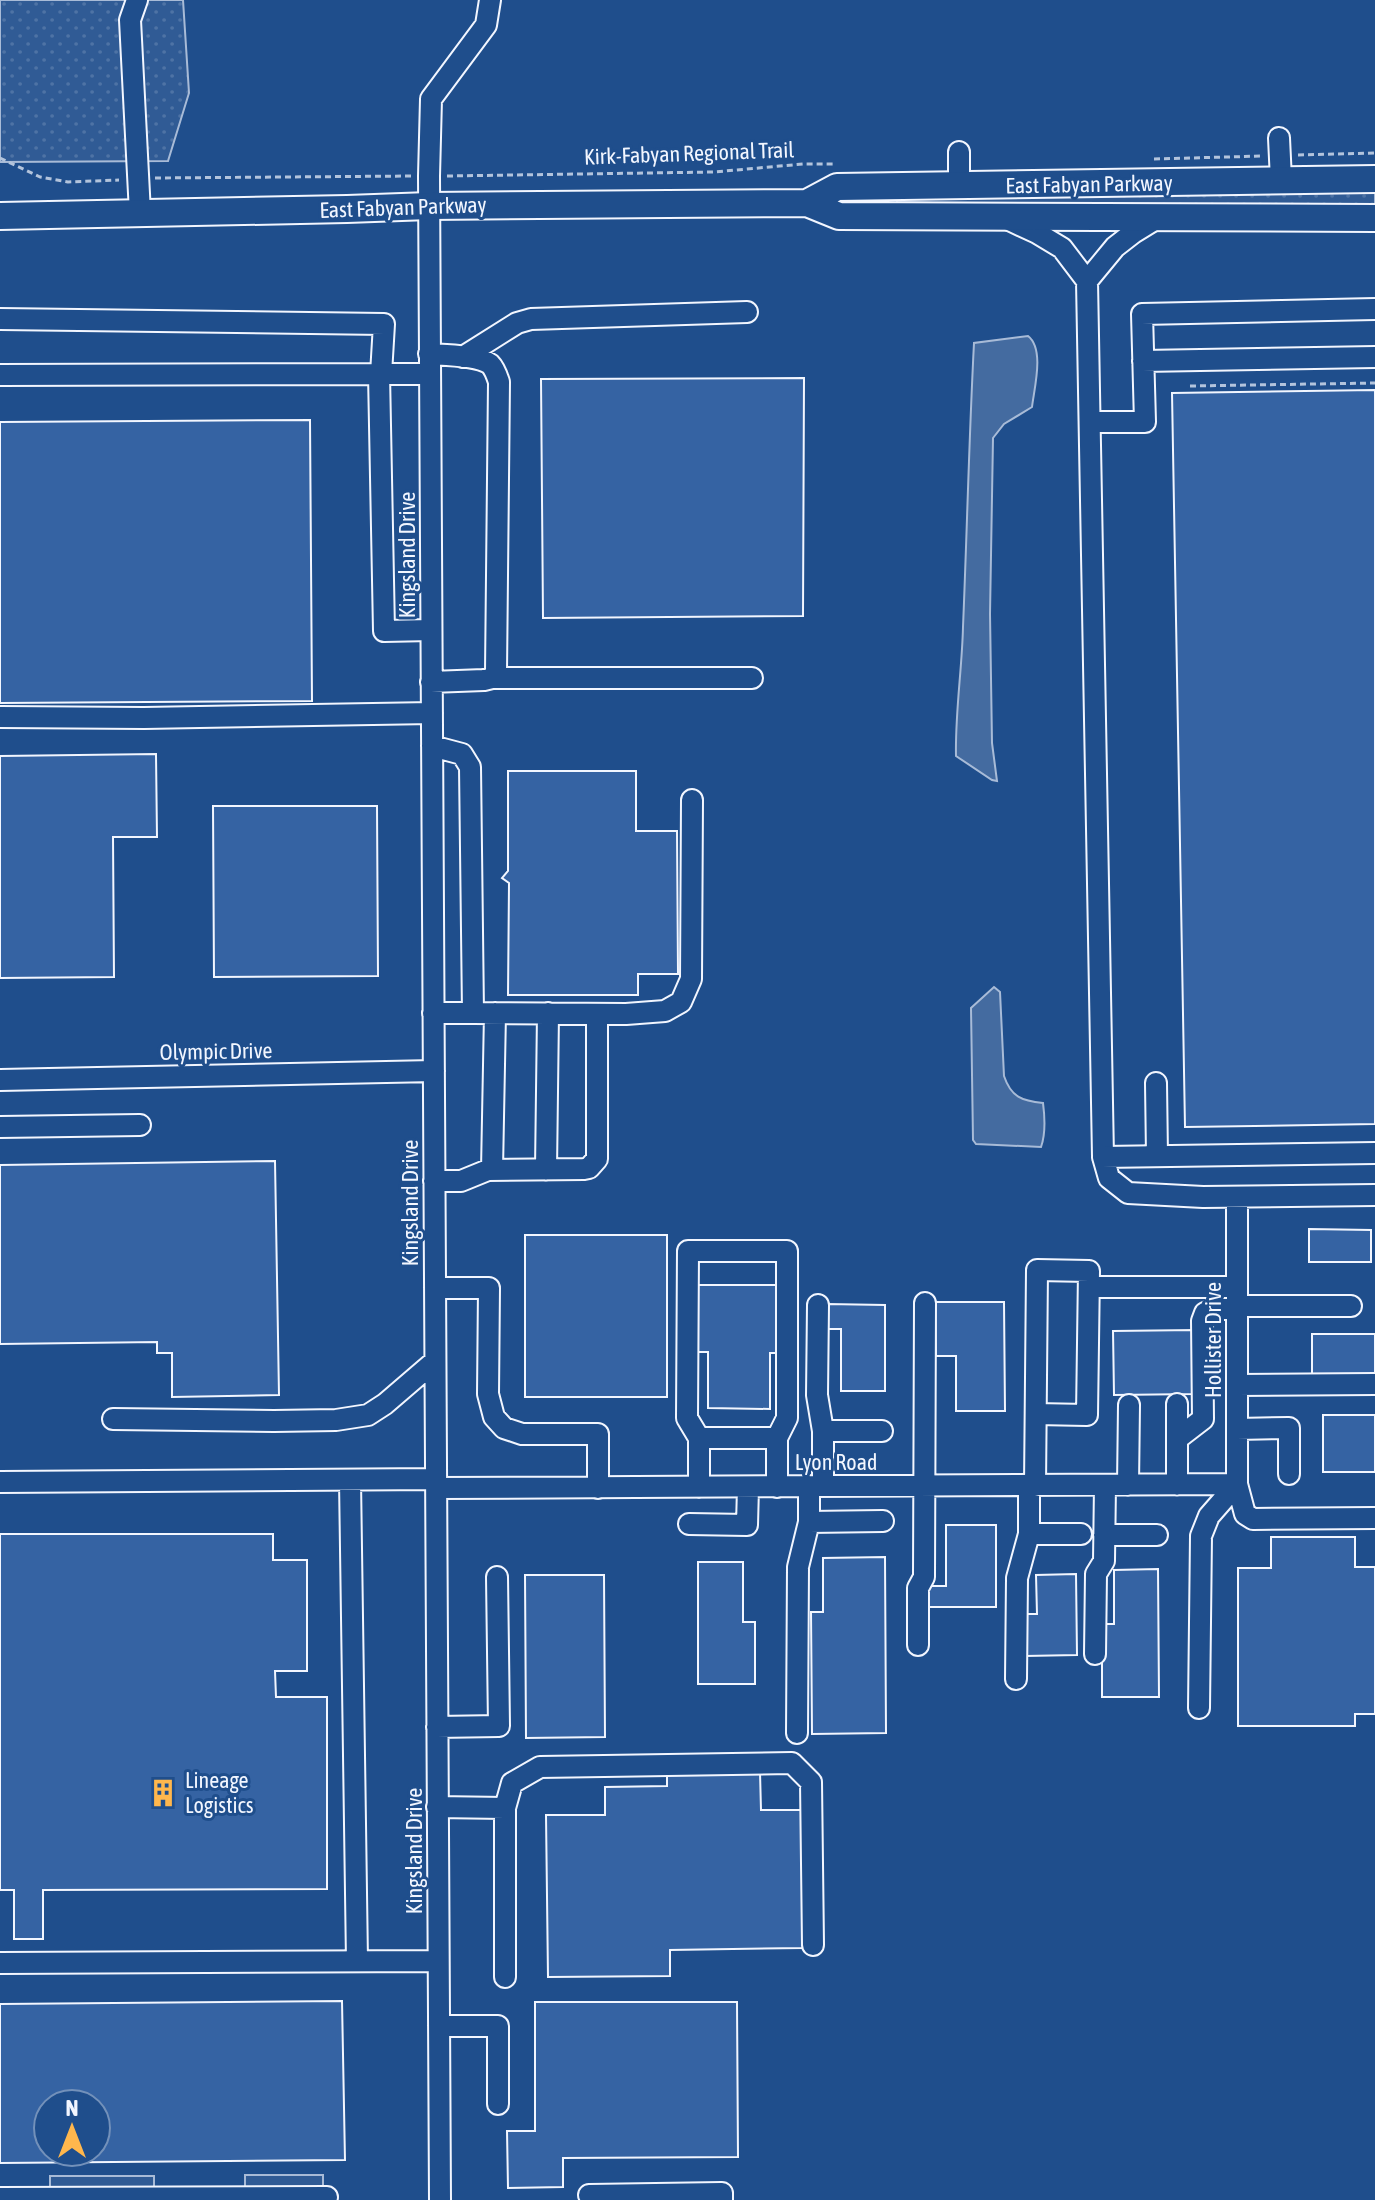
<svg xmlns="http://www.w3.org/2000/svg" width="1375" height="2200" font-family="'Asap Condensed',sans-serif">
<defs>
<pattern id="grass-dots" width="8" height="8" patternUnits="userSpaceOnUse" patternTransform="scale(2)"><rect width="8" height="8" fill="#305b95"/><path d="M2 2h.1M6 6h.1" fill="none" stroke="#4e73a5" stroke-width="1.8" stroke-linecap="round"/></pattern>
</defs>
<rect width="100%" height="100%" fill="#1f4e8c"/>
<path fill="url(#grass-dots)" stroke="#a8bbd7" stroke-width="2" d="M0,0H183L189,93L168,161L0,162Z
M1375,190V207L1006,205L897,202V198Z"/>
<path fill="#305b95" stroke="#a8bbd7" stroke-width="2" d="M245,2175H323V2200H245Z
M50,2176H154V2200H50Z"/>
<path fill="#446ba0" stroke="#a8bbd7" stroke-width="2" d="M1028,336C1045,349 1034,389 1032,407L1004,424L993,438L990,614L992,743L997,781L992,780L956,756C955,713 962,670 963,627C967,532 969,438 974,343Z
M994,987L1000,992L1004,1076C1011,1097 1022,1101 1043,1103C1045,1118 1046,1133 1041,1147L976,1144L973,1140L971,1008Z"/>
<path fill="#3563a3" stroke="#f2f6ff" stroke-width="2" fill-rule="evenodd" d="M804,378L803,616L543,618L541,379Z
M1375,390V1124L1185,1127L1172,393Z
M310,420L312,701L0,703V422Z
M156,754L157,837H113L114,977L0,978V756Z
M508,771H636V831H677L678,974H638V995H508L509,883L502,878L508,871Z
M213,806H377L378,976L214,977Z
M275,1161L279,1395L172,1397V1353H157V1342L0,1344V1165Z
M1309,1229L1371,1230V1262H1309Z
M525,1235H667V1397H525Z
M698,1285H779V1353H770V1409L708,1408V1352H698Z
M935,1302H1004L1005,1411H956V1356H936Z
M827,1304L885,1305V1391H841V1329H827Z
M1195,1330V1394L1114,1395L1113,1331Z
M1312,1334H1375V1375H1312Z
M1323,1415H1375V1472H1323Z
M946,1525H996V1607H927V1586H946Z
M0,1534H273V1560H307V1671H275L276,1697H327V1889L43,1890V1939H14V1890H0Z
M1271,1537H1355V1567H1375V1714H1355V1726H1238V1568H1271Z
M885,1557L886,1733L812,1734L811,1612H823V1558Z
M698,1562H743V1622H755V1684H698Z
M1158,1569L1159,1697H1102V1624H1114V1570Z
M1076,1574L1077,1655L1025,1656L1024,1614H1037L1036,1575Z
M525,1575H604L605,1737L526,1738Z
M760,1772L761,1810H802L803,1948L670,1950V1976L548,1977L546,1815H605V1787L667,1786V1773Z
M342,2001L345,2160L0,2163V2004ZM48,2104H96V2152H48Z
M535,2002H737L738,2157L563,2158V2187L508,2188L507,2131H535Z"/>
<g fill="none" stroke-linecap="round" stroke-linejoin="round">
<defs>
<path id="minor" d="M137,0L130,20L140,213
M1279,138L1281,180
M959,152V186
M1159,217L1133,233L1115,247L1087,281L1103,1157L1109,1178L1128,1193L1203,1197L1375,1195
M1007,219L1037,233L1062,248L1087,281
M0,319L384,324L381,374
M429,354C445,355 478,355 490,364C495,369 497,376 499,382L496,672L492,678L484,680L431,682
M463,357L517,323L531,319L747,312
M1143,361L1375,357
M430,374H379L384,631L431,630
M0,375L379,374
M1090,422H1145L1142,314L1375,309
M492,678H752
M0,717L144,718L432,713
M432,746L462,754L470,767L473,1013L626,1014L665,1011L681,1002L691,979L692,800
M433,1013H473
M0,1080L434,1071
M1156,1083L1157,1156
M0,1127L140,1125
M1103,1157L1375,1153
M492,1170L495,1013
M546,1170L548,1013
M434,1181H461L488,1170L584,1169L589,1168L597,1159V1014
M1237,1197V1484L1245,1514L1253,1519L1375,1518
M1089,1287H1236
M435,1288H489L488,1394L494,1417L504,1428L522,1434H598V1488
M818,1305L817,1395L823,1431
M1236,1306H1351
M1237,1385L1375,1384
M113,1419L274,1421L336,1420L368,1415L385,1404L435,1361
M1237,1429L1289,1428V1474
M699,1438L687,1418L688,1251H787V1418L777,1438
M1177,1439L1203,1419L1202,1321L1205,1313L1214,1309H1236
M350,1480L357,1961
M0,1482L436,1479
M1128,1485L1129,1405
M1177,1485V1404
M809,1486V1522L883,1521
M823,1486V1431H882
M1035,1486L1037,1270L1089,1271L1087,1415L1036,1414
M699,1487V1438H777V1487
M436,1488L1237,1484
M689,1524L747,1525L748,1487
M1029,1534H1081
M1104,1535H1157
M918,1645V1588L924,1577L925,1303
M1095,1654L1096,1574L1104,1561L1105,1485
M1016,1679L1017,1578L1029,1534V1486
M1199,1708L1201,1536L1209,1516L1237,1484
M437,1727L499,1726L497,1577
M797,1733L798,1567L809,1522
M437,1807L505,1808V1977
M505,1808L512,1783L540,1767L792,1763L811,1782L813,1945
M0,1963L438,1961
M439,2026H498V2104
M589,2195L722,2193V2200
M0,2198L327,2197
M440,2200L429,176L431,99L486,25L490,0"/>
<path id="major" d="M807,203L837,187L1375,179
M0,216L347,209L429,206L807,203L839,216L1375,218"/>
</defs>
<use href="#minor" stroke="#f2f6ff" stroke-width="24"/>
<use href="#major" stroke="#f2f6ff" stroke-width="30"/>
<path stroke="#b3c4dc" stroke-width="3" stroke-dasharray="6 4" stroke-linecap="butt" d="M1298,155L1375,153
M0,158L40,177L68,182L119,180
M1154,159L1263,156
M447,176L714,172L803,164H835
M155,178L411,176
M1190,386L1375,383"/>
<use href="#minor" stroke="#1f4e8c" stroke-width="20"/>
<use href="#major" stroke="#1f4e8c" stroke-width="26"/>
</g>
<defs>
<symbol id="building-bare" viewBox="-9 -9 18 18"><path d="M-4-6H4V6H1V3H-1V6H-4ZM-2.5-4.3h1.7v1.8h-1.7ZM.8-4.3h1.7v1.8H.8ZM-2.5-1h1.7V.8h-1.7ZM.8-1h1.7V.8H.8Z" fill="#ffb74d" stroke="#1f4e8c" stroke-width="2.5" paint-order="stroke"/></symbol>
</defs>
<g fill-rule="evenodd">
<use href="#building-bare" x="143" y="1773" width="40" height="40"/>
</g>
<g text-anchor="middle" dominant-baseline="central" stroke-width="6" stroke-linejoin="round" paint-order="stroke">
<g font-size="22" fill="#f2f6ff" stroke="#1f4e8c">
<text transform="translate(689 153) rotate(-2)">Kirk-Fabyan Regional Trail</text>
<text transform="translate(1089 184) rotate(-1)">East Fabyan Parkway</text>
<text transform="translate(403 207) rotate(-2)">East Fabyan Parkway</text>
<text transform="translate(407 555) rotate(-90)">Kingsland Drive</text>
<text transform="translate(216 1051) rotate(-1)">Olympic Drive</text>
<text transform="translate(410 1203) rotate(-90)">Kingsland Drive</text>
<text transform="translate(1213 1340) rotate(-90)">Hollister Drive</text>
<text x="836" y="1462">Lyon Road</text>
<text transform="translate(414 1851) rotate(-90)">Kingsland Drive</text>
</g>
<g font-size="22" fill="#f2f6ff" stroke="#1f4e8c" text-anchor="start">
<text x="185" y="1780">Lineage<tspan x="185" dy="25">Logistics</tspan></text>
</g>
</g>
<g transform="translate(72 2128)"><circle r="38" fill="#1f4e8c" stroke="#7391ba" stroke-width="2"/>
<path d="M0-6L14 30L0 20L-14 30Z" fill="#ffb74d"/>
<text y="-12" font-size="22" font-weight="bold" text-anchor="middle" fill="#f2f6ff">N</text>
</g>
</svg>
